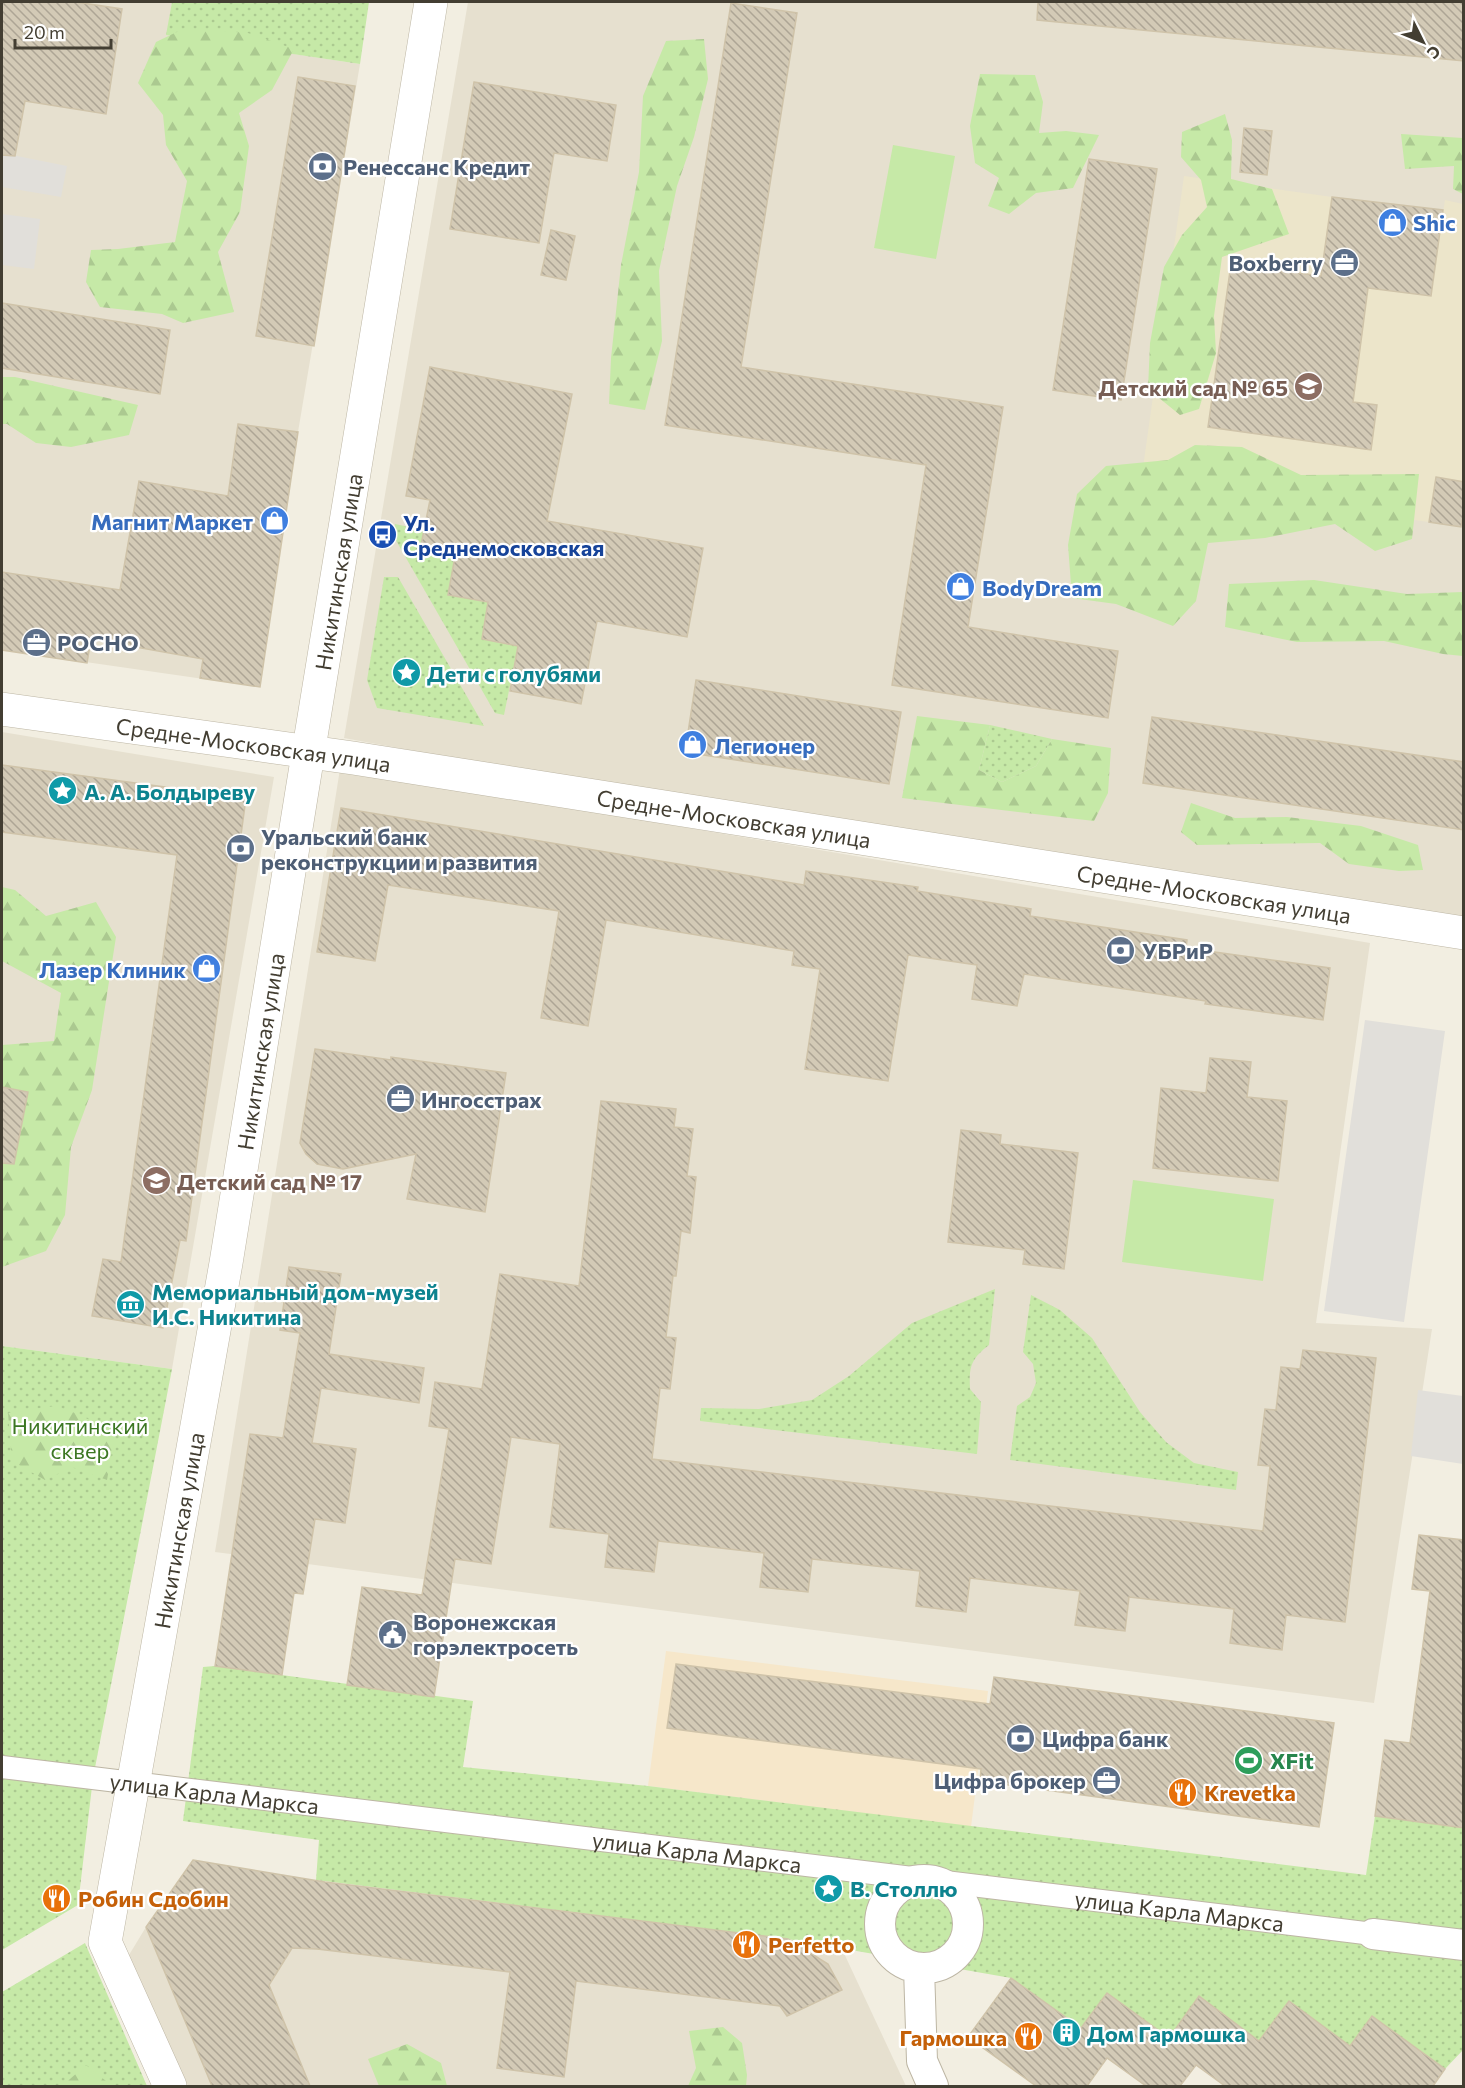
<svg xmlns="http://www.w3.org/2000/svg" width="1465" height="2088" font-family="Commissioner,sans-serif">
<defs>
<pattern id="grass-dots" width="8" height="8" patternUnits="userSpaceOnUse" patternTransform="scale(1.5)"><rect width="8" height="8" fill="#c6e9a7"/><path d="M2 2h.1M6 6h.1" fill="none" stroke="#abc990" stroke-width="1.8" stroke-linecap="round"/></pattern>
<pattern id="forest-firs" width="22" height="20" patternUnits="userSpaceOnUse" patternTransform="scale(1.5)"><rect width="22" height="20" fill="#c6e9a7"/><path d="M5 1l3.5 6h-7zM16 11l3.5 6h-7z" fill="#abc990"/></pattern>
<pattern id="building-back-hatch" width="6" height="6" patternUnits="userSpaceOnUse" patternTransform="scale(1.5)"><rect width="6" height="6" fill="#d3cab6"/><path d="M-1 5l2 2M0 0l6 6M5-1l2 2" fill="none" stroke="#ada595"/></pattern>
</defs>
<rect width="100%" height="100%" fill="#f2eee1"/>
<path fill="#e6e0cf" d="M2,2H172L167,35L360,64L298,432L260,687L2,650Z
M468,2H1463V919L502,767L344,738Z
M2,732L274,777L172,1369L2,1346Z
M340,769L1370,943L1316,1323L1432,1329L1374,1703L215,1552Z
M193,1860L325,1882L788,1939L842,1949L906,2086H188L129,1955L146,1927Z"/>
<path fill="#f6e7ca" d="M666,1651L988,1691L971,1827L648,1786Z"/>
<path fill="#ece5ca" d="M1184,176L1332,197L1320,281L1430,296L1445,200L1463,204V482L1436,477L1429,522L1141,482Z"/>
<path fill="url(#grass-dots)" d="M172,2H369L360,64L166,35Z
M395,524L424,530L456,551L448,595L488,602L482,639L518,646L504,715L495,713L394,537Z
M384,577H398L484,726L377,708L367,680Z
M990,725L1052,739L1036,766L1002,782L979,770Z
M995,1289L989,1345C971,1359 969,1366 970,1389L981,1402L977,1454L700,1421L701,1408L759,1409L812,1400L849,1376L912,1323Z
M1031,1295L1060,1310L1092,1338L1140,1412L1166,1442L1194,1463L1238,1472L1236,1490L1010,1460L1017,1406L1030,1397L1036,1383L1033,1364L1023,1352Z
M2,1346L172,1369L93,1778L78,1905L2,1950Z
M215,1666L473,1701L463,1767L648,1786L1366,1875L1375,1816L1463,1828V2050L1445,2069L1372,2016L1350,2046L1289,2001L1259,2041L1199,1996L1169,2038L1107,1993L1081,2028L1011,1978L788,1939L316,1880L319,1840L183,1821L203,1667Z
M85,1943L147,2086H2V1992Z"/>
<path fill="url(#forest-firs)" d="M185,28L248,33L294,49L272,90L239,113L249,146L240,212L218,252L234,312L183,323L162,314L100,307L86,282L91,250L118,249L175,242L187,181L166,145L163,115L138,83L156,42Z
M704,39L708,79L694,137L677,186L659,271L662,341L645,410L609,404L611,358L621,265L639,172L643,96L666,41Z
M980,74L1035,75L1043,102L1039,133L1066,131L1099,135L1073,188L1036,193L1009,214L988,206L999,178L975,163L970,126Z
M1225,114L1232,140L1231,179L1272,189L1289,234L1222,257L1214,316L1216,353L1199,409L1180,415L1148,389L1150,343L1164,267L1182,235L1207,207L1201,180L1181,157L1182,132Z
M1401,134L1463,138V194L1453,189L1454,166L1405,169Z
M2,377H15L138,405L129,435L71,447L36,443L7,424H2Z
M1195,445L1242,447L1301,475L1419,474L1412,539L1375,551L1335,524L1265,538L1208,543L1196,601L1173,626L1116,604L1072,598L1068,545L1077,494L1106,466L1168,460Z
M1314,580L1407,594L1463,592V656L1443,654L1384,641L1297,642L1225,627L1229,584Z
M917,716L990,725L979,770L1002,782L1036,766L1052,739L1111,748L1108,793L1094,821L902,798Z
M1191,803L1235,818L1287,817L1361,826L1418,845L1423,870L1399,871L1349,864L1320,843L1197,845L1181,832Z
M2,887L15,890L46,916L96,902L116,937L92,1090L71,1147L65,1215L46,1251L2,1267V1132L20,1135L28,1092L2,1087V1045L54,1041L61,993L2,961Z
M55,1406L78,1414L115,1433L107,1480L72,1467L45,1480L12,1461L8,1413Z
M723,2027L742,2043L747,2075L746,2086H688L696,2068L689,2031Z
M407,2044L441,2063L447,2086H379L368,2059Z
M86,2065L111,2085L112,2086H62Z"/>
<path fill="#c6e9a7" d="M893,145L955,156L936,259L874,248Z
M1133,1180L1274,1199L1263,1281L1122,1262Z"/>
<path fill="#e1dfda" d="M2,153L67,166L61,197L2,187Z
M2,214L40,219L34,269L2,265Z
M1365,1020L1445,1031L1404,1322L1324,1311Z
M1418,1390L1463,1396V1464L1411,1456Z"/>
<path fill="url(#building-back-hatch)" stroke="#cfc3a9" stroke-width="1.5" d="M2,2H76L122,9L106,114L25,101L15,156L2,155Z
M1038,2H1464V61L1037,20Z
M731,3L797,13L741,367L1003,407L968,627L1118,651L1108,718L892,685L926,465L665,425Z
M298,77L355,86L314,346L256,336Z
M474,82L616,105L607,161L554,153L539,243L450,229Z
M1244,128L1272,131L1267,175L1240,172Z
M1089,159L1157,169L1121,400L1053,390Z
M1332,197L1443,210L1431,296L1368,288L1353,402L1377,405L1371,450L1208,427L1231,264L1321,276Z
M551,230L575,236L566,280L541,275Z
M2,303L170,330L160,394L2,368Z
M430,367L572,394L547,521L703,548L687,637L597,621L581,704L510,691L518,646L482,639L488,602L448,595L456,551L421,545L430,500L406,496Z
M238,424L298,432L260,687L200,678L203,659L91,639L87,663L2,650V572L120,590L139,481L228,496Z
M1436,477L1464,482V511L1461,527L1429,522Z
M696,680L901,712L889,784L685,752Z
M1152,717L1464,762V830L1143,783Z
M2,765L246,798L186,1241L180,1240L163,1328L92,1316L103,1259L121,1262L177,855L2,832Z
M341,808L804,885L806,871L918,887L917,891L1031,909L1030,916L1187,940L1186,948L1330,968L1323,1020L1205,1004L1206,1001L1024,974L1017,1006L972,999L977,965L908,955L888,1081L805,1069L820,969L792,965L794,951L606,920L588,1026L541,1018L559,911L388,885L375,961L317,952Z
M315,1049L391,1060V1057L506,1073L485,1212L407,1199L416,1154L343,1169L317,1164L306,1154L300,1143Z
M1210,1058L1251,1062L1247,1097L1287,1101L1278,1181L1153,1168L1161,1088L1206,1093Z
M2,1087L28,1092L14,1164L2,1163Z
M601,1101L676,1109L674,1127L693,1129L687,1176L696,1177L690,1233L681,1231L676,1276H673L666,1337L676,1338L670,1389L660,1388L652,1459L1263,1531L1270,1466L1258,1465L1265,1409L1276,1410L1281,1367L1300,1369L1303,1350L1376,1358L1345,1622L1286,1615L1282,1650L1230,1643L1234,1609L1129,1597L1125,1631L1075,1625L1080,1591L970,1578L966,1612L916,1606L920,1571L812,1559L808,1592L760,1587L764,1553L658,1541L654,1572L605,1567L609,1534L550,1527L560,1444L511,1437L491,1564L455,1559L434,1697L347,1685L362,1587L422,1595L449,1429L429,1426L435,1382L482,1389L500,1274L579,1286Z
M961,1130L1001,1135L1000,1144L1078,1153L1064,1269L1023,1264L1025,1250L948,1242Z
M289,1267L341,1274L329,1354L424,1368L419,1403L321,1388L312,1443L356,1449L345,1523L315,1519L303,1594L294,1593L282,1675L215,1666L250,1434L283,1438L300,1333L280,1330Z
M1419,1535L1464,1540V1828L1375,1816L1385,1740L1410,1743L1430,1591L1412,1589Z
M676,1664L990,1704L994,1677L1334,1723L1319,1827L980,1781L981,1769L667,1728Z
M193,1860L325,1882L788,1939L828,1964L842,1990L787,2016L780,2006L576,1981L564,2077L497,2068L510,1972L317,1949L292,1948L269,1985L310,2086H212L146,1927Z
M1011,1978L1081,2028L1107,1993L1169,2038L1199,1996L1259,2041L1289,2001L1350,2046L1372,2016L1445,2069L1433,2086H1225L1196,2065L1180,2086H1146L1107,2058L1087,2086H1036L968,2037Z"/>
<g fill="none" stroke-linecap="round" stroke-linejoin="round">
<defs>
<g id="pedestrian">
<path id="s1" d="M2,1767L1373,1934"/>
</g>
<path id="minor" d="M880 1924a44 44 0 1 1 88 0a44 44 0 1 1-88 0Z
M1373,1934L1464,1945
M919,1968L922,2061L933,2086"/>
<g id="tertiary">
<path id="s2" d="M2,709L353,758L1464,933"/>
<path id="s3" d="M170,2086L105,1942L226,1263L302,791L431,2"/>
</g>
</defs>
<use href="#pedestrian" stroke="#bdb6a4" stroke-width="24"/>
<use href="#minor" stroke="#bdb6a4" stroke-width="32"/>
<use href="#tertiary" stroke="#bdb6a4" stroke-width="34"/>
<use href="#pedestrian" stroke="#fff" stroke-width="22"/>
<use href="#minor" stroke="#fff" stroke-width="30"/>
<use href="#tertiary" stroke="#fff" stroke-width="33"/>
</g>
<defs>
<symbol id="bank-disc" viewBox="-11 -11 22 22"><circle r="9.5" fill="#5c6f8a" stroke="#fff"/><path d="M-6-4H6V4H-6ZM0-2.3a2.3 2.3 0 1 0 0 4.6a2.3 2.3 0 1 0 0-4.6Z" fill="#fff"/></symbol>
<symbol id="shop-disc" viewBox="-11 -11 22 22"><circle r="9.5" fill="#3f7fe0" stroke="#fff"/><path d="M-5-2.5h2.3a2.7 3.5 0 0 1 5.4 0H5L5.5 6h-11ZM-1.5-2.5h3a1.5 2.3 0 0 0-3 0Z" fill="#fff"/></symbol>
<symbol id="office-disc" viewBox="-11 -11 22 22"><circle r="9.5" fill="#5c6f8a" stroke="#fff"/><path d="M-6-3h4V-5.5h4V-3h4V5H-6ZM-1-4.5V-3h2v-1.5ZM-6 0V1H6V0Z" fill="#fff"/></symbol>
<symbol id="school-disc" viewBox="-11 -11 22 22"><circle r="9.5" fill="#8d6e63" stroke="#fff"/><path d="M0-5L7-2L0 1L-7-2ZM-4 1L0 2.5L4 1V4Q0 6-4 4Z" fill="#fff"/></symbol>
<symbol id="bus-disc" viewBox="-11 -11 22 22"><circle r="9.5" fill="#1a4fb4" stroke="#fff"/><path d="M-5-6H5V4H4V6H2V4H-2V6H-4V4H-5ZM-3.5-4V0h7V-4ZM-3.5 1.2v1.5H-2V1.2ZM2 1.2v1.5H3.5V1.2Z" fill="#fff"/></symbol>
<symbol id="sight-disc" viewBox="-11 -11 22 22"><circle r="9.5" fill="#0f9aa8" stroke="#fff"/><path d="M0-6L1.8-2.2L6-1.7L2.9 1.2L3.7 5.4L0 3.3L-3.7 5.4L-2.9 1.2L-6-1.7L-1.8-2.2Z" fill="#fff"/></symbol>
<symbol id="museum-disc" viewBox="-11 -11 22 22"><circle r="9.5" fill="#0f9aa8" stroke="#fff"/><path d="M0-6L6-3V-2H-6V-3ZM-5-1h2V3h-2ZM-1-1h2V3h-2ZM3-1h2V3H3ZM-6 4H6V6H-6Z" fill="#fff"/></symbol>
<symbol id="civic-disc" viewBox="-11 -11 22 22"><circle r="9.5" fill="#5c6f8a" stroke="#fff"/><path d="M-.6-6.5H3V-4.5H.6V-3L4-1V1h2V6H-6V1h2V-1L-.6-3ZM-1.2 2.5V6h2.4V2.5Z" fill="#fff"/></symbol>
<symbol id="stadium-disc" viewBox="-11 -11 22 22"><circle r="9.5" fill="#2e9e5b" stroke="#fff"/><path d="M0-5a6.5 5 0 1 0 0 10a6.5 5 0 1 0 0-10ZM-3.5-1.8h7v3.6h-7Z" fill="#fff"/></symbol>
<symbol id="restaurant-disc" viewBox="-11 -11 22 22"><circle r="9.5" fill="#e8710a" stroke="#fff"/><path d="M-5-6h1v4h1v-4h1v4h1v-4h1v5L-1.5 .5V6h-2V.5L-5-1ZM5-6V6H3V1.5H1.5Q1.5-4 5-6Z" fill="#fff"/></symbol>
<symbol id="building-disc" viewBox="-11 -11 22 22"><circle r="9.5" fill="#0f9aa8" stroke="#fff"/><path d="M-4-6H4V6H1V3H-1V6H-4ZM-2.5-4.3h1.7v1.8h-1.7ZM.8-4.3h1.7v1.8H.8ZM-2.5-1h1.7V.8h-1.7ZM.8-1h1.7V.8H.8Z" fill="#fff"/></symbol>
</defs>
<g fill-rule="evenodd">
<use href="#bank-disc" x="306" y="150" width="33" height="33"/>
<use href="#shop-disc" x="1376" y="206" width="33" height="33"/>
<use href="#office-disc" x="1328" y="246" width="33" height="33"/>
<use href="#school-disc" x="1292" y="370" width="33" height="33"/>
<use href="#shop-disc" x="258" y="504" width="33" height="33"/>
<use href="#bus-disc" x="366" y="518" width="33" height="33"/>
<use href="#shop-disc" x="944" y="570" width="33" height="33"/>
<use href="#office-disc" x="20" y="626" width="33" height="33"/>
<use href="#sight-disc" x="390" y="656" width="33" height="33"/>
<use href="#shop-disc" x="676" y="728" width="33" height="33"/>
<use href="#sight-disc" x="46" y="774" width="33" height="33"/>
<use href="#bank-disc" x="224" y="832" width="33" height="33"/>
<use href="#bank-disc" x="1104" y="934" width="33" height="33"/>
<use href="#shop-disc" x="190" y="952" width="33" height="33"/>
<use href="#office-disc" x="384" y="1082" width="33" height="33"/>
<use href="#school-disc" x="140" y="1164" width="33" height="33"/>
<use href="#museum-disc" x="114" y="1288" width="33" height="33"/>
<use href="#civic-disc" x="376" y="1618" width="33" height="33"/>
<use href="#bank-disc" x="1004" y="1722" width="33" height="33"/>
<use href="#stadium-disc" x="1232" y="1744" width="33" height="33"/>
<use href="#office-disc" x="1090" y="1764" width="33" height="33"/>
<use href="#restaurant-disc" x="1166" y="1776" width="33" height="33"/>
<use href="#sight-disc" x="812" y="1872" width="33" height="33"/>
<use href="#restaurant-disc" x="40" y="1882" width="33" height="33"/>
<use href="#restaurant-disc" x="730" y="1928" width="33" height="33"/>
<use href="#building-disc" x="1050" y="2016" width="33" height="33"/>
<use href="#restaurant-disc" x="1012" y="2020" width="33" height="33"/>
</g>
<g text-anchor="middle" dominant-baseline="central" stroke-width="4.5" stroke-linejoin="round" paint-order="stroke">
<g font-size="22" font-weight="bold" fill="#4e5e75" stroke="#fff" text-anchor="start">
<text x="343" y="166">Ренессанс Кредит</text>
<text x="1323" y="262" text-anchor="end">Boxberry</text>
<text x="57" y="642">РОСНО</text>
<text x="261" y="836">Уральский банк<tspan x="261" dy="25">реконструкции и развития</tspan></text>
<text x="1142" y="950">УБРиР</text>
<text x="421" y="1099">Ингосстрах</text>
<text x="413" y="1621">Воронежская<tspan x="413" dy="25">горэлектросеть</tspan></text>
<text x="1042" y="1738">Цифра банк</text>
<text x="1086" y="1780" text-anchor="end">Цифра брокер</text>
</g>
<g font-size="22" font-weight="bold" fill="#366cbe" stroke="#fff" text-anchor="start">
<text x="1413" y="222">Shic</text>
<text x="253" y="521" text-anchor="end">Магнит Маркет</text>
<text x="982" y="587">BodyDream</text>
<text x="714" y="745">Легионер</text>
<text x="186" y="969" text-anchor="end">Лазер Клиник</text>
</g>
<g font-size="22" font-weight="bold" fill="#785e54" stroke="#fff" text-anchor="end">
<text x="1288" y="387">Детский сад № 65</text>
<text x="177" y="1181" text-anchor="start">Детский сад № 17</text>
</g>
<g font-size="22" font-weight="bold" fill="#164399" stroke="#fff" text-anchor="start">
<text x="403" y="522">Ул.<tspan x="403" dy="25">Среднемосковская</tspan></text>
</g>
<g font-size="22" fill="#433e32" stroke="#fff">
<text stroke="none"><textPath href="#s3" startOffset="1548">Никитинская улица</textPath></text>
<text stroke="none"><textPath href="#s2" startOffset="254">Средне-Московская улица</textPath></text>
<text stroke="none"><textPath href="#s2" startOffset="740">Средне-Московская улица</textPath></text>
<text stroke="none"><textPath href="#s2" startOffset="1226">Средне-Московская улица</textPath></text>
<text stroke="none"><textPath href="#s3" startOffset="1062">Никитинская улица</textPath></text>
<text stroke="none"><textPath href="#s3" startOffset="576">Никитинская улица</textPath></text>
<text stroke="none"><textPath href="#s1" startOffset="214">улица Карла Маркса</textPath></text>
<text stroke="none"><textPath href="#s1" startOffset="700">улица Карла Маркса</textPath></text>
<text stroke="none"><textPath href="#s1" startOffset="1186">улица Карла Маркса</textPath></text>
</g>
<g font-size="22" font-weight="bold" fill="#0d838f" stroke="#fff" text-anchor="start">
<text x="427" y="673">Дети с голубями</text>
<text x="84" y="791">А. А. Болдыреву</text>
<text x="152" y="1291">Мемориальный дом-музей<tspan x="152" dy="25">И.С. Никитина</tspan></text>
<text x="850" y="1888">В. Столлю</text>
<text x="1087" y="2033">Дом Гармошка</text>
</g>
<g font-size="22" fill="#3c7723" stroke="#fff">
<text x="80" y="1425">Никитинский<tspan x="80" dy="25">сквер</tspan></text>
</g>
<g font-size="22" font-weight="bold" fill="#27864d" stroke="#fff" text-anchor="start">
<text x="1270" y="1760">XFit</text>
</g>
<g font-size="22" font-weight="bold" fill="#c56008" stroke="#fff" text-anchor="start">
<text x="1204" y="1792">Krevetka</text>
<text x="78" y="1898">Робин Сдобин</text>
<text x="768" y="1944">Perfetto</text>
<text x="1007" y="2037" text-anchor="end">Гармошка</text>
</g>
</g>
<rect width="1465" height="2088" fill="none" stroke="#433e32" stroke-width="6"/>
<g transform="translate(1423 42) rotate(133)" stroke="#ffffff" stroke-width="4.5" paint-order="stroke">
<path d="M0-4.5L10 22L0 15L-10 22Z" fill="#433e32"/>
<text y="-9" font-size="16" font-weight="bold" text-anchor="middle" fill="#433e32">С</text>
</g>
<path d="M15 39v9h96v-9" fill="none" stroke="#433e32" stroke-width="3"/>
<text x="24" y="39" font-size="18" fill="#433e32" stroke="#ffffff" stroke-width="4.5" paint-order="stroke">20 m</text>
</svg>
